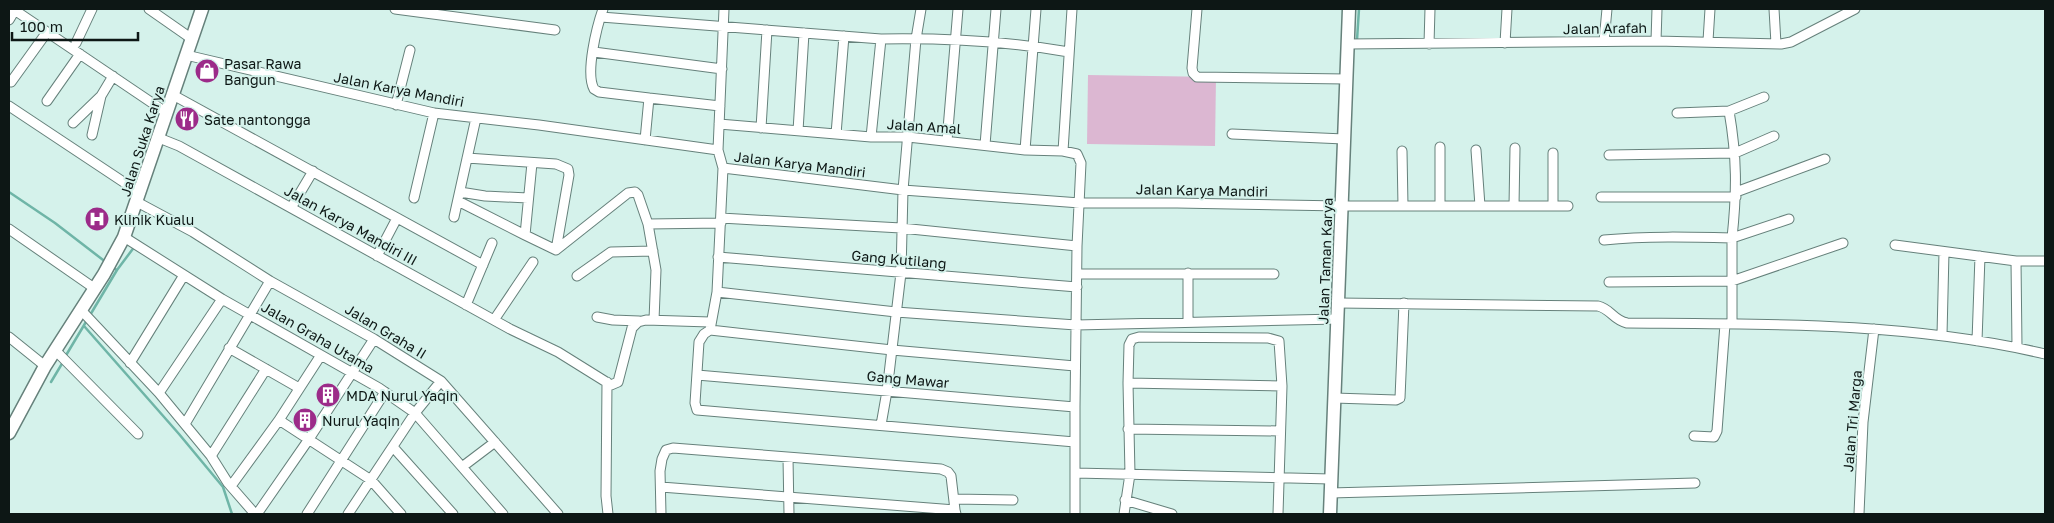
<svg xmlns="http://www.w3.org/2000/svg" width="2054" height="523" font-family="'Golos Text',sans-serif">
<rect width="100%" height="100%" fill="#d5f2eb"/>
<path fill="#dcb7d2" d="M1088,75L1216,77L1215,146L1087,144Z"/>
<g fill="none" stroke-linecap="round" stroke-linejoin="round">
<path stroke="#6fb5a7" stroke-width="2.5" d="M1357,40L1359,9
M9,192L55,223L107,263
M113,268L117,270L135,246
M84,326L179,434L223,487L232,514
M65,357L117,270
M51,382L63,362"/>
<defs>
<path id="street" d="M13,9L167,113
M149,9L192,39
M395,9L555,30
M603,9C597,26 585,73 594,89L599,92L649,98
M1197,9L1192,68L1193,73L1197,77L1347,79
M1774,9L1776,44
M601,17L881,39C944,38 1007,41 1069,52
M9,20L15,10
M1604,41L1607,9
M1656,41L1657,9
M1708,41L1710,9
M76,43L92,9
M1505,43L1507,9
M1348,44L1656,41L1781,44L1791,42L1855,9
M1429,44L1430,9
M594,52L722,69
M186,55L434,113L539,125L718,150L723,168L903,190L1080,203H1177L1342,206H1568
M11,82L47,32
M173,95L483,265
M47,101L80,54
M396,105L410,50
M9,106L140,193
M1729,111C1737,157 1737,191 1732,238L1789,219
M1677,113L1729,111L1764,97
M73,123L101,96
M719,124L871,137H908L1025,150L1063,151L1077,154L1081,163L1077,246L1075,407
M761,128L767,30
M798,131L804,33
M836,134L844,36
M1232,134L1344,139
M92,135L101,96L113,76
M871,137L881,39
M159,138L179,146L510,329L558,352L611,385L618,382L632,328L638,322L646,320L710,322
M645,140L649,98L720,106
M947,141L958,9
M985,145L996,9
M1440,147V206
M718,150L724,9
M1025,150L1036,9
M1476,150L1480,206
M1063,151L1072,9
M1402,151L1403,206
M1553,153V206
M1609,155L1735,153L1774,136
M467,158L556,164L568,169L569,175L556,250
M460,192L485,196L528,198
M1736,192L1825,159
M1601,197H1736
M414,198L434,113
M458,201L525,235L556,250L628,193L635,192L638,195L648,224L656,270L654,320
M137,202L193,232L270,281L374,339L441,381L558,514
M1514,206L1515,148
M291,208L313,171
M454,217L476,118
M721,218L901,228L1077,246
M648,224L721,223
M9,229L94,288
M525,235L532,163
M124,237L222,299L379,388L415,413L503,514
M1604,240C1646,236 1689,237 1732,238V324
M1895,245L2016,261H2045
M377,256L397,218
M718,257L1077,287
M2016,261L2017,347
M1188,273V322
M1077,274H1274
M577,276L611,252L653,251
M1609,282L1732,281L1843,243
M717,292L896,312L1076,325L1338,319
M1338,303L1598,306C1611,309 1613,320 1627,323C1766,324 1909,322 2045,354
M466,305L492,243
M81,310L159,393L211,456L228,483L255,514
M597,317L613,320L639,321
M494,320L533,262
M710,330L892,350L1075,366
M1942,335L1944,252
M9,337L45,366
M1977,341L1980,256
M229,348L299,388
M55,350L138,434
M321,355L279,420L371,480L401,514
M130,363L184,275
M697,375L1075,407V442L697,410L695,403L699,342L704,334L710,330L717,292L723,168
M607,382L606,496L608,514
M1128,383L1282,386
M159,393L222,299
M1334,398L1396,400L1400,398L1404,303
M185,424L270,281
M881,425L887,391L901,273L903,190L916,39L921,9
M1128,429L1280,431
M1694,436L1714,437L1717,431L1725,324
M1075,442V473L1331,479
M393,447L453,514
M211,456L266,369
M788,458L789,514
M462,467L495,442
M1075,473V514
M231,486L279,420
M661,487L955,510L956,514
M1330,493L1695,483
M954,499L1013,500
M1125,500L1172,514
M257,514L309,439L374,339
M307,514L385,392
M348,514L415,413L441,381
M661,514L660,471L662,459L666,450L673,448L941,469L948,472L951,476L955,510
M1124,514L1130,474L1128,383L1129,345L1132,339L1139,337L1268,338L1279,341L1282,386L1278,514
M1859,514L1863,422L1874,329"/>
<path id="secondary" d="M9,433L45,366L104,274L124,237L202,9
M1330,514L1349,9"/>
</defs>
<use href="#street" stroke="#66817b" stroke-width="11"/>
<use href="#secondary" stroke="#66817b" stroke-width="15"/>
<use href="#street" stroke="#fff" stroke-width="9"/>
<use href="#secondary" stroke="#fff" stroke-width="12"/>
</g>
<defs>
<symbol id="shop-disc" viewBox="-11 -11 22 22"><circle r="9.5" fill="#9c2b89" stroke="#d5f2eb"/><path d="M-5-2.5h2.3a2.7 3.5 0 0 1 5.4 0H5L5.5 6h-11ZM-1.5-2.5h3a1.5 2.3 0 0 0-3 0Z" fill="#fff"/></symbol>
<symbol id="restaurant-disc" viewBox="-11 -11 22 22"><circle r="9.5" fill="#9c2b89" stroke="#d5f2eb"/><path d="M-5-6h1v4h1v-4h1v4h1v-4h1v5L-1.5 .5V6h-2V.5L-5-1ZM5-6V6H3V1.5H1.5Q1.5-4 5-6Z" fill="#fff"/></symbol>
<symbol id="hospital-disc" viewBox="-11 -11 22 22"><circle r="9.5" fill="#9c2b89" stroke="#d5f2eb"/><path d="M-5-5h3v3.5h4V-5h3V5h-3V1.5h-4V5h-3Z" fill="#fff"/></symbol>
<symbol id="building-disc" viewBox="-11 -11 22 22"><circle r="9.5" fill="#9c2b89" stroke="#d5f2eb"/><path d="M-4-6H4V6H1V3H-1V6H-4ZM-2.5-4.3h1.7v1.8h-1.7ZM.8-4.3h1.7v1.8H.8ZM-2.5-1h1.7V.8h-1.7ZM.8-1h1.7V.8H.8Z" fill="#fff"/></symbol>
</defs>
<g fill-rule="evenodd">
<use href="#shop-disc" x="193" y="57" width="28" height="28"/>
<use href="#restaurant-disc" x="173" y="105" width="28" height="28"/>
<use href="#hospital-disc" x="83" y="205" width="28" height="28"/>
<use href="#building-disc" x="314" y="381" width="28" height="28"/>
<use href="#building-disc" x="291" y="406" width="28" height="28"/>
</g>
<g text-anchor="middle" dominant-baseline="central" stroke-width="4" stroke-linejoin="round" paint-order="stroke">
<g font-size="14" fill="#0d1715" stroke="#d5f2eb">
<text transform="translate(1605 28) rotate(-1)">Jalan Arafah</text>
<text transform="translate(399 89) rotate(11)">Jalan Karya Mandiri</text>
<text transform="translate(924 126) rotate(4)">Jalan Amal</text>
<text transform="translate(142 141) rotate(-72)">Jalan Suka Karya</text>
<text transform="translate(800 164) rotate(7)">Jalan Karya Mandiri</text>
<text transform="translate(1202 190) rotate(1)">Jalan Karya Mandiri</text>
<text transform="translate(351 225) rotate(29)">Jalan Karya Mandiri III</text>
<text transform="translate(899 259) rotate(5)">Gang Kutilang</text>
<text transform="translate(1325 261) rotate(-88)">Jalan Taman Karya</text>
<text transform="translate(386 331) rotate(31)">Jalan Graha II</text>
<text transform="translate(318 337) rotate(30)">Jalan Graha Utama</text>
<text transform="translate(908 379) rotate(5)">Gang Mawar</text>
<text transform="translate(1852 421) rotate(-85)">Jalan Tri Marga</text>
</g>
<g font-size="14" fill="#0d1715" stroke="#d5f2eb" text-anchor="start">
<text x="224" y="63">Pasar Rawa<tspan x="224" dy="16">Bangun</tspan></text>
<text x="204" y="119">Sate nantongga</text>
<text x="114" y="219">Klinik Kualu</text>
<text x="346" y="395">MDA Nurul Yaqin</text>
<text x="322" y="420">Nurul Yaqin</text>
</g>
</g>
<rect width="2054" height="523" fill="none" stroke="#0d1715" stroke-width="20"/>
<path d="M12 32v8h126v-8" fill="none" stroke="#0d1715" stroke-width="2.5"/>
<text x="20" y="32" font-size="15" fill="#0d1715" stroke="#d5f2eb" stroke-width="4" paint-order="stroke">100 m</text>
</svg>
